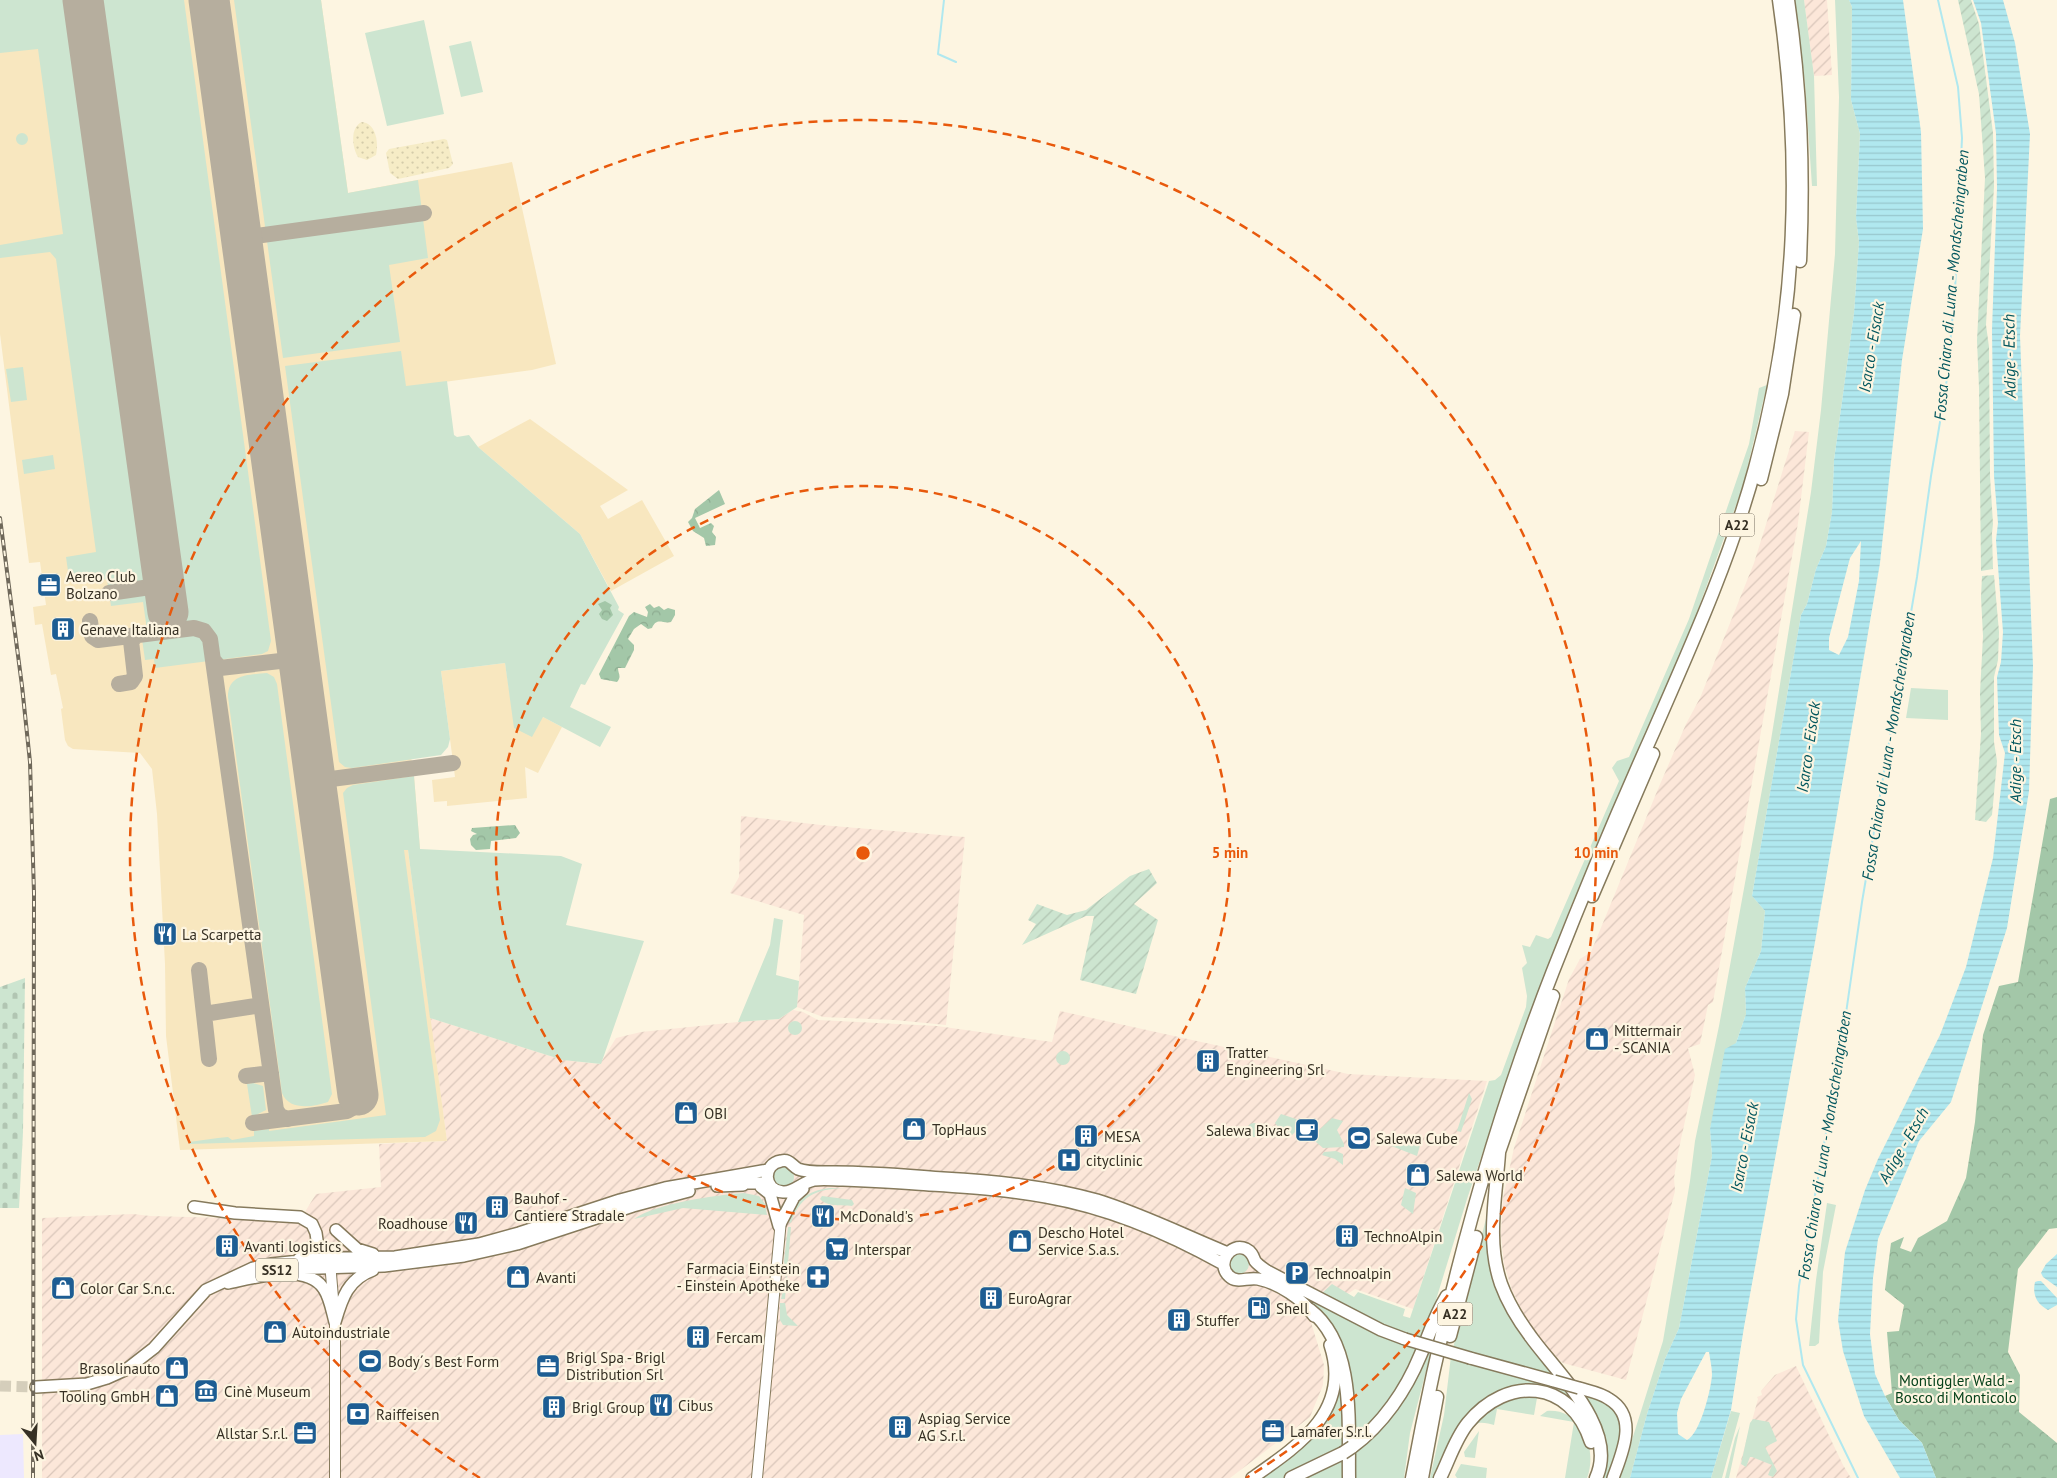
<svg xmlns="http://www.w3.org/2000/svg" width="2057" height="1478" font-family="'PT Sans',sans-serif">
<defs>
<pattern id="industrial-furrows" width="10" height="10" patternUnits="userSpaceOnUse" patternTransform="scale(1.25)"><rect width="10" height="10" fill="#fce7d9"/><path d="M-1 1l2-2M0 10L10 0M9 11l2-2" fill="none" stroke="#d9c6ba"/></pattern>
<pattern id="forest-crowns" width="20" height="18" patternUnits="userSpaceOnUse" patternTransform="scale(1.25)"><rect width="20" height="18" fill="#a3c7a8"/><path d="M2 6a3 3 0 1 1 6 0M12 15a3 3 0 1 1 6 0" fill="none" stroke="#8dab90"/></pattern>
<pattern id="sand-dots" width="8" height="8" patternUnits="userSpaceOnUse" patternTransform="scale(1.25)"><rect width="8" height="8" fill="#f6ecc6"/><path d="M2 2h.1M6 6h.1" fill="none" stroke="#d4cbaa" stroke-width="1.8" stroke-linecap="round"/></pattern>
<pattern id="cemetery-stones" width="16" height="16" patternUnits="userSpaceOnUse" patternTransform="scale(1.25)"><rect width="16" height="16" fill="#cde5d0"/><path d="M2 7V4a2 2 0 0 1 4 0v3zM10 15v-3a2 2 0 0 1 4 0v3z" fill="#b1c5b2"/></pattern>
<pattern id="garden-furrows" width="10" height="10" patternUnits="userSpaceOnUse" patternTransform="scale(1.25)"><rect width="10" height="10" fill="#cde5d0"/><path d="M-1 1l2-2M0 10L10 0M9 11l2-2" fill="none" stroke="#b1c5b2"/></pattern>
<pattern id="water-rules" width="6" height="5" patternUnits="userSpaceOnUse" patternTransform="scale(1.25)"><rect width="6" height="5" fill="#b0e8ef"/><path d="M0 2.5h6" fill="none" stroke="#98c7cd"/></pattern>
</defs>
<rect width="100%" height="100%" fill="#fdf5e1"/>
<path fill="#ede8fe" d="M23,1434L24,1478H0V1435Z"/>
<path fill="url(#industrial-furrows)" d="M1804,0H1827L1832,75L1814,76Z
M1795,431L1809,432L1798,523L1713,1002L1708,1005L1700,1044L1688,1048L1695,1075L1678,1153L1674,1178L1675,1191L1626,1380L1563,1363L1534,1335L1512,1290L1504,1264L1501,1234L1503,1198L1514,1148L1569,979L1580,959L1591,952L1658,789L1686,724L1700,698L1754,563Z
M741,816L821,825L965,837L946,1025L895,1020L823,1017L797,1007L804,915L730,893L739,877Z
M793,1010L803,1012L818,1020L937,1026L1052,1042L1060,1011L1348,1074L1487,1081L1413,1309L1355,1289L1310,1319L1324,1365L1323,1385L1310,1417L1230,1478H42V1218L133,1214L150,1216L300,1220L316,1194L381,1187L379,1144L447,1141L430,1018L563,1060L600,1064L616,1038L641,1032L738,1022L779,1019Z
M1796,1366L1843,1465L1851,1478H1736L1758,1399L1757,1397L1762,1395L1761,1391L1775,1375Z"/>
<path fill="#f8e7bf" d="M0,0H321L348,193L512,162L556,364L532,370L356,394L414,776L420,849L408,850L447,1141L180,1150L166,1036L165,964L157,814L152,769L140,753L73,749L68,746L65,740L61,709L63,708L56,674L51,675L42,624L35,625L33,607L46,605L40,562L29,563L0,334Z
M530,419L628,490L600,506L608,519L642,500L674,556L611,591L580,534L478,447Z
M505,663L515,728L543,717L562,727L538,773L525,767L527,798L447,806V801L434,802L432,780L455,777L441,671Z"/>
<path fill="#cde5d0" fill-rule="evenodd" d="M0,0H184L271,641L268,651L262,654L218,660C216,643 215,629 196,624L147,630L143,602L111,606L107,579L83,582L81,576L69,578L66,557L96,552L56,259L50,252L0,258V245L63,234L38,49L0,53Z
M234,0H321L348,193L418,180L428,258L389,265L400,342L283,358Z
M1795,0H1804L1814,76L1817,186H1812L1805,84Z
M1835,0H1849L1852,7L1851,100L1860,134L1856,218L1859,242L1854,313L1834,460L1832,512L1826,546L1816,569L1807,604L1801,615L1752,896L1765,911L1761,951L1745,988L1746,1014L1736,1043L1710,1129L1712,1156L1679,1328L1665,1359L1647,1414L1630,1478H1620L1663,1341L1690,1181L1695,1141L1719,1026L1771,740L1811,492L1821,410L1835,254L1839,97Z
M424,20L444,114L387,126L365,33Z
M471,41L483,92L461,97L449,46Z
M16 139a6 6 0 1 1 12 0a6 6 0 1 1-12 0Z
M401,351L406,386L447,381L454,435L457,437L469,435L478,447L580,534L619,607L618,610L624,614L585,685L581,684L570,707L611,727L600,747L543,717L532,737L514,728L505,663L441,671L450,739L448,747L441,755L352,768L345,767L339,762L285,366Z
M23,367L27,400L11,402L6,369Z
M1767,385L1743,486L1688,637L1570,908L1528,1018L1467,1199L1424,1339L1399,1392L1352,1442L1344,1371L1310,1307L1257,1277L1260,1269L1387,1329L1320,1295L1332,1284L1354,1297L1358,1292L1405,1309L1403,1316L1410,1318L1489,1081L1495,1080L1501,1075L1526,1007L1527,996L1522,968L1527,963L1522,945L1530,947L1536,935L1548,939L1551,937L1619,781L1612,768L1617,761L1629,757L1689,619L1749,444L1759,388Z
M53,455L55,469L24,474L22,460Z
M193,633L199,634L208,642L209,661L155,668L154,659L145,660L142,639Z
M267,673L274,677L277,684L332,1094L328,1102C313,1107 289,1111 282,1093L228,697C228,674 248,675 267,673Z
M1911,688L1948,690V720L1906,718Z
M414,776L420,849L561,856L582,864L566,925L644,941L601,1064L563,1060L430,1018L408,850H404L440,1120L436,1131L425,1137L189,1144V1142L218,1138L228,1137L232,1140L254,1136V1131L269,1129V1131L386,1115L343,793L347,788L353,785Z
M774,918L783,920L776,975L799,981L797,1007L779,1019L738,1022L770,945Z
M788 1028a7 7 0 1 1 14 0a7 7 0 1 1-14 0Z
M1056 1058a7 7 0 1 1 14 0a7 7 0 1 1-14 0Z
M253,1083L263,1086L266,1110L252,1117L247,1084Z
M1469,1093L1472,1099L1461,1132L1457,1131Z
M1281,1114L1302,1121L1299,1128L1292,1135L1283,1133L1275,1123Z
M1332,1118L1343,1121L1337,1130L1344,1144V1147L1323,1148L1316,1142L1319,1130Z
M1247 1130a7 7 0 1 1 14 0a7 7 0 1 1-14 0Z
M1404,1136L1421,1142L1417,1156L1389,1145L1394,1140Z
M1336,1151L1343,1154V1165L1335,1159L1322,1155L1324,1152Z
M772 1177a11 11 0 1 1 22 0a11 11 0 1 1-22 0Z
M829,1188L872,1189C837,1189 804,1182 791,1223L789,1222C794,1200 808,1191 829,1188Z
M1405,1188L1416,1193L1413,1214L1401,1205Z
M744,1193L759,1196L765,1204L767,1215L683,1208L634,1219C657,1203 716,1195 744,1193Z
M822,1196L852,1200L854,1204L852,1206C842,1205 827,1207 820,1199Z
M1490,1203C1490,1215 1488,1229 1489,1241C1492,1270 1502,1300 1517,1324C1547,1376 1595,1396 1597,1464H1596C1595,1450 1593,1435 1586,1423C1565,1384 1511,1379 1480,1407C1459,1425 1447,1454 1434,1478H1430L1444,1415L1451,1356ZM1473,1353L1554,1376L1563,1388L1470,1361Z
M1827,1203L1836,1205L1823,1272L1819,1343L1815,1346H1809L1816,1280Z
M788,1227H791L785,1299H781L786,1278L784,1261Z
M1229 1264a10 10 0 1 1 20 0a10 10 0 1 1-20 0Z
M780,1303H785L787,1315L798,1326L783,1325L780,1320Z
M1426,1350L1431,1352L1410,1433L1404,1478H1353L1351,1451Z
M1341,1380L1345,1447L1285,1478H1257L1289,1456Z
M1577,1391C1585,1394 1596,1395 1604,1399C1634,1416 1616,1452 1609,1478H1598L1601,1470Z
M1519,1394L1546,1399L1537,1398L1534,1415L1497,1409L1494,1425C1490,1424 1483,1422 1479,1423C1466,1426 1452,1466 1448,1478H1445L1460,1441L1483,1411Z
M1547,1411C1582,1408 1598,1450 1587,1478H1565L1574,1422L1540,1416Z
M1731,1411L1740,1413L1722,1478H1711Z
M1753,1419L1769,1422L1777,1441L1765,1447L1777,1471L1773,1477L1768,1475L1772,1465L1752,1457H1750L1746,1467L1741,1464L1750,1423Z
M1740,1426L1729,1478H1725L1735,1438Z
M1479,1431L1475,1458L1465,1457L1464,1452Z
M1345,1457L1346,1478H1300Z
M1461,1464L1487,1468L1486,1478H1457L1455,1475Z"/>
<path fill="url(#forest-crowns)" d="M719,490L725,504L695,518L700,528L711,523L714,526L712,532L716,537L715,545L706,546L704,538L693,531L688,522L692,518L695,509Z
M605,601L612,605L610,608L613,615L607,621L602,619L599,614L602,610L598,604Z
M650,604L654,608L659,606L664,610L668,608L675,610V615L671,622C662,624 657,617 652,628L648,629L641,624L634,629L628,639L634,645V650L625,668H618C618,674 622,676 617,682L601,679L599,674L629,616L634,612L647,617L648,612L645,607Z
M2057,797V1228L2049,1229L2018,1269L2008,1352L2020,1375L2019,1412L2057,1443V1478H1936L1922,1443L1899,1420L1885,1396L1892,1393L1887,1332L1899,1331L1904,1305L1885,1290L1891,1243L1904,1237L1900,1248L1911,1252L1918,1238L1947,1221L1966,1178L1975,1122L1983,1035L1999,986L2018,982L2050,799Z
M515,825L520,833L516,838L491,841L490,849L476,850L471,845L470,839L473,835L477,834L471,831L472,828Z"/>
<path fill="url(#sand-dots)" d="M362,122C376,123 379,143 376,155L367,160L358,157C352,147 350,127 362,122Z
M444,139L447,140L453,164L449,168L398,179L390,173L386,153L389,149Z"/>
<path fill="url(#cemetery-stones)" d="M25,978L23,1132L19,1208H0V987Z"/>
<path fill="url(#garden-furrows)" d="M1958,0H1971L1979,24L1993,133L1994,186L1986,325L1989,347L1990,476L1993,524L1992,533L1993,569L1981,571L1979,388L1977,341L1985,178L1979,94Z
M1994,575L1999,632L1998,660L1994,677V742L1997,761L1992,815L1986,822L1975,820L1981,734L1980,693L1983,636L1981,597L1982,576Z
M1149,869L1157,883L1134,904L1158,920L1136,994L1080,980L1094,916H1086L1022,945L1036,924L1028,920L1037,904L1067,915L1086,910L1130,876Z"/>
<path fill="url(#water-rules)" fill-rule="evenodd" d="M1849,0H1903L1921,132L1923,229L1902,360L1880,563L1815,942L1744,1327L1731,1410L1711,1478H1630L1647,1414L1665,1359L1679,1328L1712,1156L1710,1129L1725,1049L1736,1043L1746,1014L1745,988L1761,951L1765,911L1752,896L1801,615L1807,604L1816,569L1826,546L1832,512L1834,460L1854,313L1859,242L1856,218L1860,134L1851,100L1852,7ZM1861,541L1859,581L1848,637L1839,655L1829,650V638L1850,558ZM1706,1352H1709C1710,1359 1712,1367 1712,1375C1711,1390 1700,1434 1687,1440L1678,1434L1677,1413L1681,1399Z
M1973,0H2003L2015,43L2030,134L2020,336L2033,666L2029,791L2007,928L1951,1102L1919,1141L1878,1239L1873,1278L1870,1334L1875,1374L1885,1396L1899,1420L1922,1443L1936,1478H1900L1864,1416L1843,1351L1838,1320L1845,1252L1865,1190L1878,1159L1940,1035L1966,967L1993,858L2005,753L1999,735L1997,677L2001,662L2003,632L1996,540L1998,523L1994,476L1992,330L1997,188L1996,133L1981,23Z
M2057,1254V1287L2043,1277L2041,1273L2046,1264Z
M2038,1281H2041L2057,1298V1305L2048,1310C2037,1304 2032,1295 2035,1282Z"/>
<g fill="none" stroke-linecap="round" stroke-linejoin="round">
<path stroke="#b0e8ef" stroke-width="2" d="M944,0L938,54L956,62
M1858,1478L1803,1365L1796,1319L1799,1286L1841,1048L1862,902L1917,577L1931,476L1946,386L1955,291L1962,138L1958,87L1938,0"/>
<path stroke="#b6ae9e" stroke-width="16" d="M241,238L424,213
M109,593L164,585
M168,612L171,631
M90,621L92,636L98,640L194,628L204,631L210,639L276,1110L280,1116L288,1119
M285,660L293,655L296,640
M214,661L220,668L289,660L298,667L301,678
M119,684L131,682L135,676L131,641L136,636
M316,781L453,763
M199,970L209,1059
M204,1014L261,1005
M246,1076L271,1073
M253,1123L347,1111L356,1106L358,1095"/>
<path stroke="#b6ae9e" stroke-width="41" d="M83,0L168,612
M209,0L358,1095"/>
<path stroke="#d5cebb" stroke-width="11" stroke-dasharray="11 5.5" stroke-linecap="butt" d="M0,1386L36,1387"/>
<defs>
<path id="secondary" d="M330,1262L335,1322V1478
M757,1478L781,1220"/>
<path id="primary" d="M737,1183H768
M717,1186L743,1185
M761,1187L770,1194L779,1226
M194,1207L235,1213L300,1217L312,1224L316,1233L317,1240L310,1253L299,1259
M779,1226L794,1197L803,1189
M336,1230L357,1249L373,1254
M1223,1264C1168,1233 1109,1208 1046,1197C1003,1189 959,1187 916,1184C891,1182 867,1181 843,1180C833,1180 823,1179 814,1180C802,1182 794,1193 783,1192C763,1191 762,1164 781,1161C790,1159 791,1165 798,1169C805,1172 818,1172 826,1172C865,1171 904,1175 943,1178C995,1181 1047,1186 1097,1200C1142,1214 1184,1235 1228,1253
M288,1269L384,1266L464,1256L517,1244L633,1206L689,1191
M228,1283C253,1278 307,1262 324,1289C330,1298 332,1311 335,1322
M1314,1316C1303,1299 1278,1283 1258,1279C1247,1277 1237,1284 1229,1276C1216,1264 1230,1242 1246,1249C1252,1252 1253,1256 1255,1261C1258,1265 1263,1268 1267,1271L1381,1330L1405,1339
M335,1322C342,1298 348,1279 373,1270
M1470,1358L1554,1381
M36,1387L87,1384L107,1378L127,1369L154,1348L206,1290L253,1268L271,1264L329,1258L395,1257L479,1244L519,1233L620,1200L665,1188L768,1170
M1579,1388C1589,1391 1601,1393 1609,1399C1639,1417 1622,1453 1613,1478
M1252,1478C1298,1446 1352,1411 1330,1345"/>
<path id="motorway" d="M1788,0C1801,90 1804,170 1800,261
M1761,479L1782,394L1794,315
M1592,896L1653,754
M1499,1152L1553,996
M1499,1153C1496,1197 1486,1241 1501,1284C1508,1303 1519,1321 1531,1337C1556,1372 1619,1429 1596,1478
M1310,1310C1356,1345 1348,1426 1349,1478
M1450,1336L1476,1237
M1352,1447C1383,1424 1406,1390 1420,1356C1430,1333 1434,1317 1447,1296
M1291,1478L1343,1453
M1412,1478C1444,1305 1489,1135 1553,971C1584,892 1617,813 1652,735C1690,648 1730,560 1755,468C1798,312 1802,160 1779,0
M1422,1478L1437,1397
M1440,1478C1449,1460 1455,1439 1468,1423C1507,1375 1571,1379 1591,1442"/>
</defs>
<use href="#secondary" stroke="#867a5c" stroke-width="12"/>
<use href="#primary" stroke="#867a5c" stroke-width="14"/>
<use href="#motorway" stroke="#867a5c" stroke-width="15"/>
<use href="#secondary" stroke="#fff" stroke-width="10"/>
<use href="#primary" stroke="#fff" stroke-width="11"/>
<use href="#motorway" stroke="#fff" stroke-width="12"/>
<defs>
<path id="rail" d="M0,518L22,686L30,762L34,893L33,1478"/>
</defs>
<use href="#rail" stroke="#6f685a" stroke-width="4"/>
<use href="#rail" stroke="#fdf5e1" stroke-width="2" stroke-dasharray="5.5" stroke-linecap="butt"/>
<defs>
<path id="primary-bridge" d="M1405,1339L1470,1358
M1554,1381L1579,1388"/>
<path id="motorway-bridge" d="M1343,1453L1352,1447"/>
</defs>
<use href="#primary-bridge" stroke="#867a5c" stroke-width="14" stroke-linecap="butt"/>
<use href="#motorway-bridge" stroke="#867a5c" stroke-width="15" stroke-linecap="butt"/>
<use href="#primary-bridge" stroke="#fff" stroke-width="11"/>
<use href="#motorway-bridge" stroke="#fff" stroke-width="12"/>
</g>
<g fill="none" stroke="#e8590c" stroke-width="2.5" stroke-dasharray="9 6">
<circle cx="863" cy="853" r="367"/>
<path d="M480 1478A733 733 0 1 1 1246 1478"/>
</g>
<defs>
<symbol id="office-square" viewBox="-11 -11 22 22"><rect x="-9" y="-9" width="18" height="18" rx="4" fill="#1d5d93" stroke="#fdf5e1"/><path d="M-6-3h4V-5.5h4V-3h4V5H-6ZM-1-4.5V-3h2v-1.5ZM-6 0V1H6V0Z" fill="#fff"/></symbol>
<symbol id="building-square" viewBox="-11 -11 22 22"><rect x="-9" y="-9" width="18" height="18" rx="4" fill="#1d5d93" stroke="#fdf5e1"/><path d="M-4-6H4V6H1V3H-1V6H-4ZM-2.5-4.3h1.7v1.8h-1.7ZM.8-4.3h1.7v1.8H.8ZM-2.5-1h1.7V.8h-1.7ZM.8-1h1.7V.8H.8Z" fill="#fff"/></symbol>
<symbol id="restaurant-square" viewBox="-11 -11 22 22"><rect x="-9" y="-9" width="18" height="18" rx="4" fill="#1d5d93" stroke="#fdf5e1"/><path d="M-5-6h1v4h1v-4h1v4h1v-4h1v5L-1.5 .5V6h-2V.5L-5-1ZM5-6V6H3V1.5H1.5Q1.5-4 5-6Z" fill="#fff"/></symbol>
<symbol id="shop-square" viewBox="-11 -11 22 22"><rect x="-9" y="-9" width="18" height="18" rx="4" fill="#1d5d93" stroke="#fdf5e1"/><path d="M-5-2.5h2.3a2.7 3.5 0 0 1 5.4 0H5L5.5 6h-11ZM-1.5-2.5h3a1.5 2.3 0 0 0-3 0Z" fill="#fff"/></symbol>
<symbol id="cafe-square" viewBox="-11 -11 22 22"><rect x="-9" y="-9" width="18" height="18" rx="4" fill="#1d5d93" stroke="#fdf5e1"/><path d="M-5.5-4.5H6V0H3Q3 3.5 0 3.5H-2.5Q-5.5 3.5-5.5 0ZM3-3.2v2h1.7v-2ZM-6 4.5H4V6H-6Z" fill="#fff"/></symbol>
<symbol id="stadium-square" viewBox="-11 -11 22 22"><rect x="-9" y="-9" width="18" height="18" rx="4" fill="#1d5d93" stroke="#fdf5e1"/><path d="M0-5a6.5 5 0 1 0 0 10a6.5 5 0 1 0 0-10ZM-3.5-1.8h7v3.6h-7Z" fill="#fff"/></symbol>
<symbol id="hospital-square" viewBox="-11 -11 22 22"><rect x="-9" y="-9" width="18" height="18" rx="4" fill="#1d5d93" stroke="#fdf5e1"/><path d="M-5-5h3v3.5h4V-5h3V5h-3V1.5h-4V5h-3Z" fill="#fff"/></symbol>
<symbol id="supermarket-square" viewBox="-11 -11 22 22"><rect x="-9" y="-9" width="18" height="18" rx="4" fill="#1d5d93" stroke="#fdf5e1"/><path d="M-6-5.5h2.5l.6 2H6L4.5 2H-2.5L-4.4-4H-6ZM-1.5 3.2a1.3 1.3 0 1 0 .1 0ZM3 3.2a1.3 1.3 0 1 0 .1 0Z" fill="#fff"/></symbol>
<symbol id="parking-square" viewBox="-11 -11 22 22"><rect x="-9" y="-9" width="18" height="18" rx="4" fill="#1d5d93" stroke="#fdf5e1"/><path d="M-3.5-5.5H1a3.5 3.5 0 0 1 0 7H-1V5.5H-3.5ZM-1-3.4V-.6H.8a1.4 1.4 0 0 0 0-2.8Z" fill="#fff"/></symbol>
<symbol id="pharmacy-square" viewBox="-11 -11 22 22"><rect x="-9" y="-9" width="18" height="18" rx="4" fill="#1d5d93" stroke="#fdf5e1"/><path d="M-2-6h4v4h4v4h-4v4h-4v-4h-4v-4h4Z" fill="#fff"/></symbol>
<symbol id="fuel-square" viewBox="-11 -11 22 22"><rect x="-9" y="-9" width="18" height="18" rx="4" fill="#1d5d93" stroke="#fdf5e1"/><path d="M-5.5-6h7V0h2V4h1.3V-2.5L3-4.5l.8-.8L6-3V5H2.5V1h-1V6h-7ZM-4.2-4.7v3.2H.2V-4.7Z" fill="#fff"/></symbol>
<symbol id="museum-square" viewBox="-11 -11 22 22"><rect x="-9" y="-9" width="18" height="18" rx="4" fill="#1d5d93" stroke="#fdf5e1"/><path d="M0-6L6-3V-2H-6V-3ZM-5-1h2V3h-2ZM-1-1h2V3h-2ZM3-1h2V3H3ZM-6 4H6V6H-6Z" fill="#fff"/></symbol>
<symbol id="bank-square" viewBox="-11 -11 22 22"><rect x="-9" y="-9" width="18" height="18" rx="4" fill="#1d5d93" stroke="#fdf5e1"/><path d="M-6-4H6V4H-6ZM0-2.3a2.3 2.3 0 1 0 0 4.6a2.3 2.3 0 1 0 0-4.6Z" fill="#fff"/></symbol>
</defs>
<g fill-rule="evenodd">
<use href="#office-square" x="35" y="571" width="28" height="28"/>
<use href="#building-square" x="49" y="615" width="28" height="28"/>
<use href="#restaurant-square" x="151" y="920" width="28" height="28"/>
<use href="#shop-square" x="1583" y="1025" width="28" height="28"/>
<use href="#building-square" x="1194" y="1047" width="28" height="28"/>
<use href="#shop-square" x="672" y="1099" width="28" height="28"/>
<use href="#shop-square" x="900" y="1115" width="28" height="28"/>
<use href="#cafe-square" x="1293" y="1116" width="28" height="28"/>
<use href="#building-square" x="1072" y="1122" width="28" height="28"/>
<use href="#stadium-square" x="1345" y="1124" width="28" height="28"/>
<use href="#hospital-square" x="1055" y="1146" width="28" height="28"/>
<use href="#shop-square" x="1404" y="1161" width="28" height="28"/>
<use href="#building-square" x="483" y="1193" width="28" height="28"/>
<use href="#restaurant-square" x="809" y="1202" width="28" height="28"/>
<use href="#restaurant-square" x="452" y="1209" width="28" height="28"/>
<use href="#building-square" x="1333" y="1222" width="28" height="28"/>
<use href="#shop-square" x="1006" y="1227" width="28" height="28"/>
<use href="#building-square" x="213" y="1232" width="28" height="28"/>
<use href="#supermarket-square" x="823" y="1235" width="28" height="28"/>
<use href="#parking-square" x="1283" y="1259" width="28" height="28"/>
<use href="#shop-square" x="504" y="1263" width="28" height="28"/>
<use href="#pharmacy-square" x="804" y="1263" width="28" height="28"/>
<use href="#shop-square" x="49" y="1274" width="28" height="28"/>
<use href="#building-square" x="977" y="1284" width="28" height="28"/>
<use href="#fuel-square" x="1245" y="1294" width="28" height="28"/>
<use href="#building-square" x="1165" y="1306" width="28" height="28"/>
<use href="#shop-square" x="261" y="1318" width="28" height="28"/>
<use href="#building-square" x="684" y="1323" width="28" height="28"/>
<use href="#stadium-square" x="356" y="1347" width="28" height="28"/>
<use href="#office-square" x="534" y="1352" width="28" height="28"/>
<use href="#shop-square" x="163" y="1354" width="28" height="28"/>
<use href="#museum-square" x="192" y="1377" width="28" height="28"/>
<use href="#shop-square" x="153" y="1382" width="28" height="28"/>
<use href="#restaurant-square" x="647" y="1391" width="28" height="28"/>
<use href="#building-square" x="540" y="1393" width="28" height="28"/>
<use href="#bank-square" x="344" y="1400" width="28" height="28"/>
<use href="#building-square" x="886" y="1413" width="28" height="28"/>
<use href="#office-square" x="1259" y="1417" width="28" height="28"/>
<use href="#office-square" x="291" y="1419" width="28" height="28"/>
</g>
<g text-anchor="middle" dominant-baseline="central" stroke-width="4.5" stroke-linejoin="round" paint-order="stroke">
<g fill="#fdf5e1" stroke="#726b5d" stroke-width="1">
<rect x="1719.5" y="513.5" width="35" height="23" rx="4"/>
<rect x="256" y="1258.5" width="42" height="23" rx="4"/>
<rect x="1437.5" y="1302.5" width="35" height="23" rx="4"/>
</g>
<g font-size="14" font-weight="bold" fill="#363024">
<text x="1737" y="525">A22</text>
<text x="277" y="1270">SS12</text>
<text x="1455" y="1314">A22</text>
</g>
<g font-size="15" fill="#363024" stroke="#fdf5e1" text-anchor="start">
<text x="66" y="576">Aereo Club<tspan x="66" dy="17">Bolzano</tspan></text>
<text x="80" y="629">Genave Italiana</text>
<text x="182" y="934">La Scarpetta</text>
<text x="1614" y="1030">Mittermair<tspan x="1614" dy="17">- SCANIA</tspan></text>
<text x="1226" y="1052">Tratter<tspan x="1226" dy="17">Engineering Srl</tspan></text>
<text x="704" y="1113">OBI</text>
<text x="932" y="1129">TopHaus</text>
<text x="1290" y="1130" text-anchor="end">Salewa Bivac</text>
<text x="1104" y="1136">MESA</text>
<text x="1376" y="1138">Salewa Cube</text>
<text x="1086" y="1160">cityclinic</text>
<text x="1436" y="1175">Salewa World</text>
<text x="514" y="1198">Bauhof -<tspan x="514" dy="17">Cantiere Stradale</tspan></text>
<text x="840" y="1216">McDonald's</text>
<text x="448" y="1223" text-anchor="end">Roadhouse</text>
<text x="1038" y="1232">Descho Hotel<tspan x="1038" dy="17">Service S.a.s.</tspan></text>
<text x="1364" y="1236">TechnoAlpin</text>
<text x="244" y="1246">Avanti logistics</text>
<text x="854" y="1249">Interspar</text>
<text x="800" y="1268" text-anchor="end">Farmacia Einstein<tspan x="800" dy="17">- Einstein Apotheke</tspan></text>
<text x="1314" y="1273">Technoalpin</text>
<text x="536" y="1277">Avanti</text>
<text x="80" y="1288">Color Car S.n.c.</text>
<text x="1008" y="1298">EuroAgrar</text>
<text x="1276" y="1308">Shell</text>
<text x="1196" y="1320">Stuffer</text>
<text x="292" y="1332">Autoindustriale</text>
<text x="716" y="1337">Fercam</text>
<text x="566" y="1357">Brigl Spa - Brigl<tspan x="566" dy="17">Distribution Srl</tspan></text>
<text x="388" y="1361">Body´s Best Form</text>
<text x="160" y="1368" text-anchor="end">Brasolinauto</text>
<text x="224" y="1391">Cinè Museum</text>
<text x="150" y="1396" text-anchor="end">Tooling GmbH</text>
<text x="678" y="1405">Cibus</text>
<text x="572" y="1407">Brigl Group</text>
<text x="376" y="1414">Raiffeisen</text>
<text x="918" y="1418">Aspiag Service<tspan x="918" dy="17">AG S.r.l.</tspan></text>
<text x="1290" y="1431">Lamafer S.r.l.</text>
<text x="288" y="1433" text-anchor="end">Allstar S.r.l.</text>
</g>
<g font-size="15" fill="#054019" stroke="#fdf5e1">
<text x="1956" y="1380">Montiggler Wald -<tspan x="1956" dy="17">Bosco di Monticolo</tspan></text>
</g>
<g font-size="16" font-style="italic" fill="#03575e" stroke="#fdf5e1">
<text transform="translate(1951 285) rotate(-85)">Fossa Chiaro di Luna - Mondscheingraben</text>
<text transform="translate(1871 347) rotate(-81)">Isarco - Eisack</text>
<text transform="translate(2009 356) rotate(-91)">Adige - Etsch</text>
<text transform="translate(1888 746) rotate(-81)">Fossa Chiaro di Luna - Mondscheingraben</text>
<text transform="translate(1808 747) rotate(-82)">Isarco - Eisack</text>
<text transform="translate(2015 761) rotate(-90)">Adige - Etsch</text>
<text transform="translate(1824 1145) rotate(-81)">Fossa Chiaro di Luna - Mondscheingraben</text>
<text transform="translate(1903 1145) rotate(-60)">Adige - Etsch</text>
<text transform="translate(1744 1147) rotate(-79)">Isarco - Eisack</text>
</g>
</g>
<circle cx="863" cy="853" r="8" fill="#e8590c" stroke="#fdf5e1" stroke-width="2.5"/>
<g font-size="15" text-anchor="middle" font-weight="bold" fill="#e8590c" stroke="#fdf5e1" stroke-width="4.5" stroke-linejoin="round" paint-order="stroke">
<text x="1230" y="858">5 min</text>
<text x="1596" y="858">10 min</text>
</g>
<g transform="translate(35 1443) rotate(162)" stroke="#fdf5e1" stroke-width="4" paint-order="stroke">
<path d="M0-4L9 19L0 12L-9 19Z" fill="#363024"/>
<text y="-8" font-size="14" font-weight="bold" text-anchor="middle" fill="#363024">N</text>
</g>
</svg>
